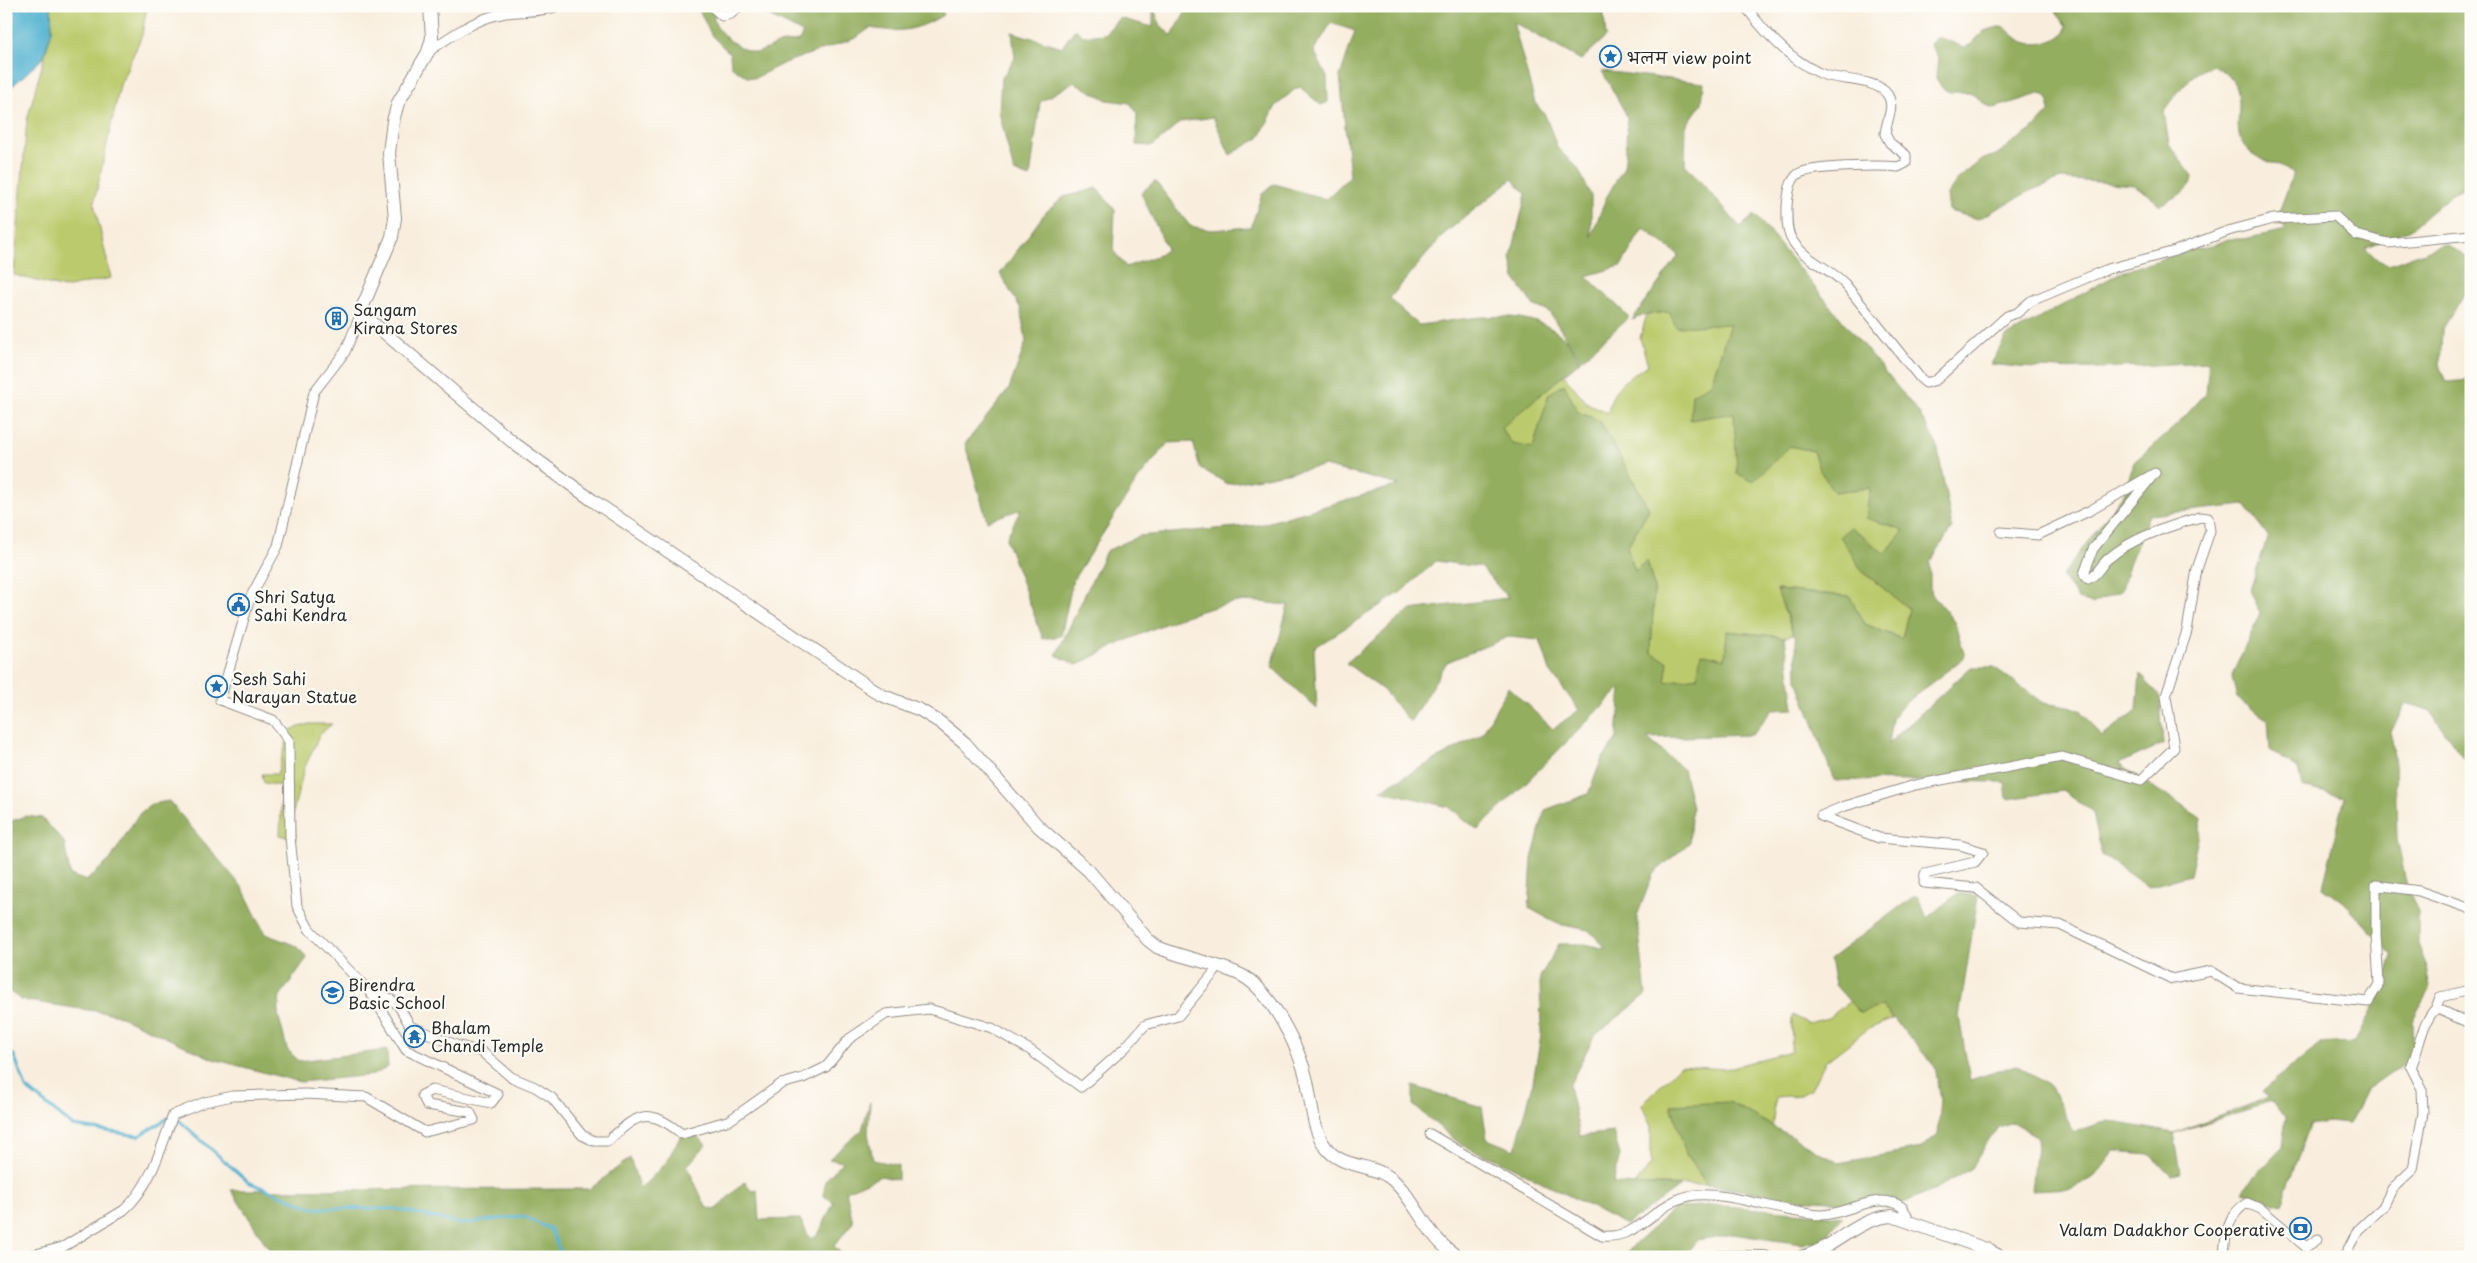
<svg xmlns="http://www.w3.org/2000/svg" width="2477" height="1263" font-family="'Playpen Sans','Playpen Sans Deva',sans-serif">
<rect width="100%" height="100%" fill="#fdfcf7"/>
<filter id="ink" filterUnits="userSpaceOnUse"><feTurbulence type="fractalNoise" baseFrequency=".02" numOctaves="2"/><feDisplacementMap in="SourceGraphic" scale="10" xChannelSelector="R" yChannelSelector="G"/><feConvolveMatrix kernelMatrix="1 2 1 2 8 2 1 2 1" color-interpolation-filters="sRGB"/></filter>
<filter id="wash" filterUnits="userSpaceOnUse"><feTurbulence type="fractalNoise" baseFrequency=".0096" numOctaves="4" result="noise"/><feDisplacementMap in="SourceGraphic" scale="20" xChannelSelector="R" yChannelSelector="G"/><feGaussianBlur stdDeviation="1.12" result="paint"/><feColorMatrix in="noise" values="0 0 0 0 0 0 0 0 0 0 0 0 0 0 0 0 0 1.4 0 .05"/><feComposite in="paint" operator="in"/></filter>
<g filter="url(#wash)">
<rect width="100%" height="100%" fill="#f9eede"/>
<path fill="#bbca6c" stroke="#737a4c" d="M51,6H147L142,35L120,85L94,203L111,278L64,288L14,275L27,120L52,30Z
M1669,312L1677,327L1730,323L1711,384L1735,413L1737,473L1790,446L1813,451L1819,469L1870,488L1904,530L1886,555L1851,528L1862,571L1909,609L1902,639L1865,624L1849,596L1777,590L1793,634L1785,637L1727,631L1725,659L1697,677L1665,683L1651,652L1654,588L1647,561L1635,571L1627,547L1649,509L1600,421L1578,412L1549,394L1533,448L1512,444L1501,428L1563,374L1587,403L1608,413C1613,385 1625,380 1648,365L1640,338L1647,314Z
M309,724H332L320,734L304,769L292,816L296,839L280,835L282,786L264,783L262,774H277L290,730Z
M1850,1001L1860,1013L1882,1006L1893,1019L1868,1029L1825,1062L1811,1089L1801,1095L1776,1097L1772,1126L1729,1102L1686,1154L1707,1185H1635L1651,1164V1127L1642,1104L1680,1066L1725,1069L1791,1051L1792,1015L1808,1023L1828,1018Z"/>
<path fill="#94ae60" stroke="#606c46" d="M697,6H721L713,18C717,34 741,51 757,53L778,44L799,41L803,33L765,14L762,6H943V15C917,31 900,33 870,28L856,38L784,63L755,78L747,77L731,66L730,54L712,36Z
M1189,6H1603L1606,37L1581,60L1513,22L1535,103L1545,115L1558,149L1578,168L1591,196V237L1606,198L1624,167L1626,150L1627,116L1602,71L1704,83L1702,103L1686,126L1685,164L1740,227L1755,215L1919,413L1937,445L1952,528L1930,562V591L1955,623L1965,657L1904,704L1892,718L1888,744L1971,667H1994L2043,703L2080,709L2102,737L2137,710L2140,674L2160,697L2163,744L2118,764L2202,819L2190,875L2148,887L2102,855L2093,812L2063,791L2007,799L2005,782L1834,780L1797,680L1796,639L1777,590L1849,596L1865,624L1902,639L1909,609L1862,571L1840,536L1851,527L1885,554L1904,530L1866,518L1870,488L1834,492L1819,469L1813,451L1790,446L1752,482L1737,473L1734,413L1690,420L1692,394L1711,384L1730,324L1676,327L1669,312L1647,314L1632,320L1679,255L1643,228L1621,266L1586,276L1629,317L1581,360L1549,312L1533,305L1515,279L1511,257L1526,194L1512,179L1444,234L1390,298L1402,311L1419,325C1463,320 1524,304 1562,336C1569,342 1574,353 1580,361L1501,428L1512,444L1533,448L1549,394L1564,384L1578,412L1600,421L1649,509L1627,547L1635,571L1647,560L1654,588L1651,652L1668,662L1665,682L1697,677L1701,653L1725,659L1727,631L1785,637L1794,709L1772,710L1752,735L1647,738L1683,769L1692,807L1689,843L1653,874L1637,916L1646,995L1594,1036L1569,1086L1580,1136L1613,1132L1620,1155L1613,1184L1680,1186L1626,1225L1511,1166L1461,1145L1413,1105V1086L1482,1107L1487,1139L1515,1150L1532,1088L1541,1035L1540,977L1559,944H1585L1607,949L1588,930L1558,924L1529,908L1532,859L1545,810L1588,794L1601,761L1617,738L1621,688L1478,830L1449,807L1380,790L1482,734L1508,687L1553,729L1579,710L1550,671L1540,640L1508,637L1447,662L1410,722L1383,690L1346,663L1410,610L1508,598L1481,567L1436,561L1401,592L1314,648L1317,709L1272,667L1288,605C1273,604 1254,600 1238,602C1185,611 1126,640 1077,665L1056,655L1106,551L1139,536L1259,525L1399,485L1324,466L1228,484L1200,468L1193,442L1168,443L1138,479L1073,580L1061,636L1043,639L1006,539L1021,509L987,521L965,444L1009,389L1026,342L1021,309L1000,274L1045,213L1064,197L1097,188L1115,210L1113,250L1126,267L1159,255L1167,249L1141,193L1155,181L1190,226L1211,230L1251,227L1262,194L1274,184L1326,199L1350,176L1340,76L1355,31L1331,23L1314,51L1327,77L1328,102L1321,105L1300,87L1295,89L1276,106L1259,138L1230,155L1213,117L1181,122L1153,146L1136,145L1137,113L1130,103L1107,100L1074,82L1040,102L1030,178L1014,172L999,112L1001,79L1015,58L1012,32L1062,47L1075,29L1083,36L1105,34L1119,18L1153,27V7L1161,26L1172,36Z
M2055,6H2471V185L2452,194L2411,229L2365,248L2378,260L2389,265L2445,244L2471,260V283L2442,330L2440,367L2446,382L2471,380V769L2429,710L2406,703L2391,732L2395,765L2397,840L2407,886L2418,912V945L2427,967L2431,986L2412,1021L2413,1057L2366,1090L2349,1124L2328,1122L2310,1125L2281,1204L2243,1192L2256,1174L2282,1147L2286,1116L2271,1102L2174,1133L2181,1173L2171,1175L2149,1154L2114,1151L2094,1177L2072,1188L2032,1190L2038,1137L2012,1122L1998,1127L1971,1168L1942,1186L1899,1205L1797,1199L1707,1185L1686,1154L1671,1105L1729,1102L1839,1163L1921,1148L1938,1134L1941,1099L1935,1067L1883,1006L1860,1013L1835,985L1830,959L1913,897H1918L1927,918L1958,893L1978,896L1959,1017L1970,1080L2016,1065L2051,1087L2074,1132L2108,1121L2174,1133L2268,1098L2262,1091L2319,1044L2355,1042L2382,990L2393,956L2348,906L2323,887L2345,797L2302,787L2298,769L2270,750L2268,720L2237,698L2232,677L2260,613L2250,590L2268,536L2245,505L2149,515L2129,564L2122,590L2092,604L2078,599L2062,576L2125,492L2134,462L2179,423L2206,393L2209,362C2136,365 2063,374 1991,364L2006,337L2121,272L2194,249L2212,246L2228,239H2244L2286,230L2277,218C2282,202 2289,188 2293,172C2280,166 2262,161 2250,152C2229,134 2244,112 2237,89C2233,78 2223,71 2213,65C2188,74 2179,91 2164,112L2169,144L2192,176C2191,194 2174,196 2160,205L2148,194L2134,185L2061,179L2032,190L1978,219L1949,211L1947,195L1956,181L1981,160L1996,155L2034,128L2049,112V101L2044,95L2039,94L1994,108L1986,105L1970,92H1950L1942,88L1936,78L1938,57L1930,44L1938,37L1964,47L1970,45L1984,31L2002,26C2008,29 2012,35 2018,39C2031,48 2052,43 2064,34L2066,26L2056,11Z
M169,801L242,887L265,934L297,946L307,958L280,996L278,1014L287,1049L299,1061L387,1050L388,1067L373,1075L300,1082L213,1059L115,1014L21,1000L6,989V823L26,816L42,818L64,842L70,875L86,881L110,860L138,815L151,804Z
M870,1102L868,1133L873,1160L898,1165V1180L881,1176L846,1191L853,1222L834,1246L844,1257H274L231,1190L590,1189L630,1158L640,1189L665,1164L682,1134L699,1137L706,1145L687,1166L706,1207L715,1210L745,1181L751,1191L757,1190L759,1220L800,1219L810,1239L818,1235L834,1202L824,1196L825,1181L842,1162L829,1159L862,1130Z
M1712,1205L1842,1216L1825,1239L1801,1244L1733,1234L1697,1240L1683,1257H1621L1675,1208Z"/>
<path fill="#51b2d0" stroke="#3e6e7e" d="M6,6H51L52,30L43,58L6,92Z"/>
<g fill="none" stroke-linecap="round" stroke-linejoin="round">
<path stroke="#51b2d0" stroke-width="3" d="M6,1053L14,1055L26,1088L73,1126L139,1136L173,1115L248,1182L313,1208L397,1209L461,1224L523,1216L550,1229L563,1257"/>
</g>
</g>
<g filter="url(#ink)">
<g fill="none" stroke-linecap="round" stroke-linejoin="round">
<defs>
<path id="street" d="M711,6L722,16L731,14L740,6
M1745,6C1765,33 1791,61 1822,74C1838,81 1876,78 1887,94C1896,106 1886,121 1885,134L1890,143L1906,155V163L1898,167C1881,165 1810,166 1798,174C1789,181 1788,196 1787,206C1787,217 1786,231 1792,240C1803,259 1830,268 1845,284L1920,378L1926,383L1936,380L2007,316L2017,313L2031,301L2108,269L2175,251L2228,231L2273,219L2335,216L2356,235L2388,243L2471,235
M428,52C449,37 475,19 501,14C520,10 540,13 558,6
M2001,532L2038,535L2091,510L2155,473L2093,549L2084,574L2088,579C2098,575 2101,564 2109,558C2135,536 2169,527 2200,517L2208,518L2210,531L2197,569L2187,631L2166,696L2174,748L2141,780L2062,757L1915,785L1842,807L1821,816L1879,838L1960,845L1983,852L1975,862L1925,874L1924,883L1976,888L2019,922L2060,925L2172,979L2211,971L2238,988L2368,1002L2379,984L2376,935V885L2419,891L2471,909
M2471,990L2440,997L2436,1008L2471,1024
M370,992C396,998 398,1003 410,1026L456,1045L482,1052L511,1077L535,1087L552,1098L582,1135L594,1141H608C638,1113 648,1107 682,1134L730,1120L781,1084L803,1078L826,1067L849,1039L886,1014L929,1009L992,1028L1030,1050L1081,1087L1125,1048L1145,1025L1178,1016L1218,968
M1430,1134L1602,1236C1639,1240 1655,1203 1689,1196C1725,1189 1783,1214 1821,1215C1846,1215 1877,1190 1902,1207L1907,1215L1906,1219
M2345,1255L2358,1230L2383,1207L2392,1189L2413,1169L2423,1113L2422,1089L2411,1067C2420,1047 2421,1024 2436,1008
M24,1257L63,1247L124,1210C151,1186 161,1148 173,1115L205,1102L232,1096L305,1094L366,1097L425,1132L474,1120L470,1112L427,1105L422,1095L432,1090L491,1103L498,1094L406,1050L370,992L309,929L297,906L290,837L289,741L273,720L220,700L250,598L278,546L314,392L345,352L362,311
M2224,1257C2225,1235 2228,1214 2247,1203L2261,1209L2306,1247L2318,1239"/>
<path id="secondary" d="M430,6L432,38L428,52L398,103L393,121L389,153L395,218L392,237L363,306L362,311L366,317L515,444L592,500L881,695L920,710L941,723L965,743L1038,826L1089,871L1148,940L1157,947C1184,959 1216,962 1243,976C1272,992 1300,1050 1307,1081C1312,1104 1312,1132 1328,1150C1344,1169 1376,1163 1395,1182C1419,1205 1428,1240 1459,1257
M1721,1257H1765
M1801,1257C1835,1249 1856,1218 1892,1216L1986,1249L2001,1257"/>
</defs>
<use href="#street" stroke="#928c84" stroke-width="11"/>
<use href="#secondary" stroke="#928c84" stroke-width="14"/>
<use href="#street" stroke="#fff" stroke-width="9"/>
<use href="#secondary" stroke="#fff" stroke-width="12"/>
</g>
</g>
<defs>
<symbol id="sight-ring" viewBox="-11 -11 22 22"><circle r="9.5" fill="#fdfcf7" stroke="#1f6fb2" stroke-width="1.5"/><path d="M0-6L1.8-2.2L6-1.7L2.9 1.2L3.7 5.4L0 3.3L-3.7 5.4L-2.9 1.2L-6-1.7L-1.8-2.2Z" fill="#1f6fb2"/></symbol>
<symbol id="building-ring" viewBox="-11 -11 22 22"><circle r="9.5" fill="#fdfcf7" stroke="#1f6fb2" stroke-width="1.5"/><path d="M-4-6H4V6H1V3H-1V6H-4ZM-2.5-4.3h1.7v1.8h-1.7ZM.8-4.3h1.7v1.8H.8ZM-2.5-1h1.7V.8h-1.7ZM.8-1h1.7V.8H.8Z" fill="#1f6fb2"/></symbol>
<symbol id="civic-ring" viewBox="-11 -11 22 22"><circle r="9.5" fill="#fdfcf7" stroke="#1f6fb2" stroke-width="1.5"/><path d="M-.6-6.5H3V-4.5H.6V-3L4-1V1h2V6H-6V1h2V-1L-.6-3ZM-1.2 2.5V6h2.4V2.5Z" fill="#1f6fb2"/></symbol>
<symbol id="school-ring" viewBox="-11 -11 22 22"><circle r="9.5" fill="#fdfcf7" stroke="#1f6fb2" stroke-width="1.5"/><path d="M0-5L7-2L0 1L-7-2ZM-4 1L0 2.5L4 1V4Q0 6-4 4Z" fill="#1f6fb2"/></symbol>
<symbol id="temple-ring" viewBox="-11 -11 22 22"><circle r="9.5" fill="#fdfcf7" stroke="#1f6fb2" stroke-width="1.5"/><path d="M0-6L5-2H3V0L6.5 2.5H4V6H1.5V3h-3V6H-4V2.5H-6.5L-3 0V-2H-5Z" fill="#1f6fb2"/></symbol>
<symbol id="bank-ring" viewBox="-11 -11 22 22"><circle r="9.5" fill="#fdfcf7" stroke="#1f6fb2" stroke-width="1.5"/><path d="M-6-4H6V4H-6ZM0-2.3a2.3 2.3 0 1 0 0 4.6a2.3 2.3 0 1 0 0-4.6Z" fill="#1f6fb2"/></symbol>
</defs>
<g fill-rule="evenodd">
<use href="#sight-ring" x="1598" y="44" width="25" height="25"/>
<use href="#building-ring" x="324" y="306" width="25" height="25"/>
<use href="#civic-ring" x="226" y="592" width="25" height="25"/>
<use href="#sight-ring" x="204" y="674" width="25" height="25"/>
<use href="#school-ring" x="320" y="980" width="25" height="25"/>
<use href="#temple-ring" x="402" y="1024" width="25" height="25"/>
<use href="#bank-ring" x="2288" y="1216" width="25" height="25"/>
</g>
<g text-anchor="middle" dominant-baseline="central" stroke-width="4.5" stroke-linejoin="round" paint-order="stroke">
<g font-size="16" fill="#2b2b2b" stroke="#fdfcf7" text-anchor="start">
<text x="1627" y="57">भलम view point</text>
<text x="353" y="309">Sangam<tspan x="353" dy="18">Kirana Stores</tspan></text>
<text x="254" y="596">Shri Satya<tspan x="254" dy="18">Sahi Kendra</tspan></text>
<text x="232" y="678">Sesh Sahi<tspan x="232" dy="18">Narayan Statue</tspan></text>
<text x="348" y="984">Birendra<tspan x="348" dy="18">Basic School</tspan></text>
<text x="431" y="1027">Bhalam<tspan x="431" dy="18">Chandi Temple</tspan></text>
<text x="2285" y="1229" text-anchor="end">Valam Dadakhor Cooperative</text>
</g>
</g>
<rect width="2477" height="1263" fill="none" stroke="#fdfcf7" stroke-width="25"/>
</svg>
